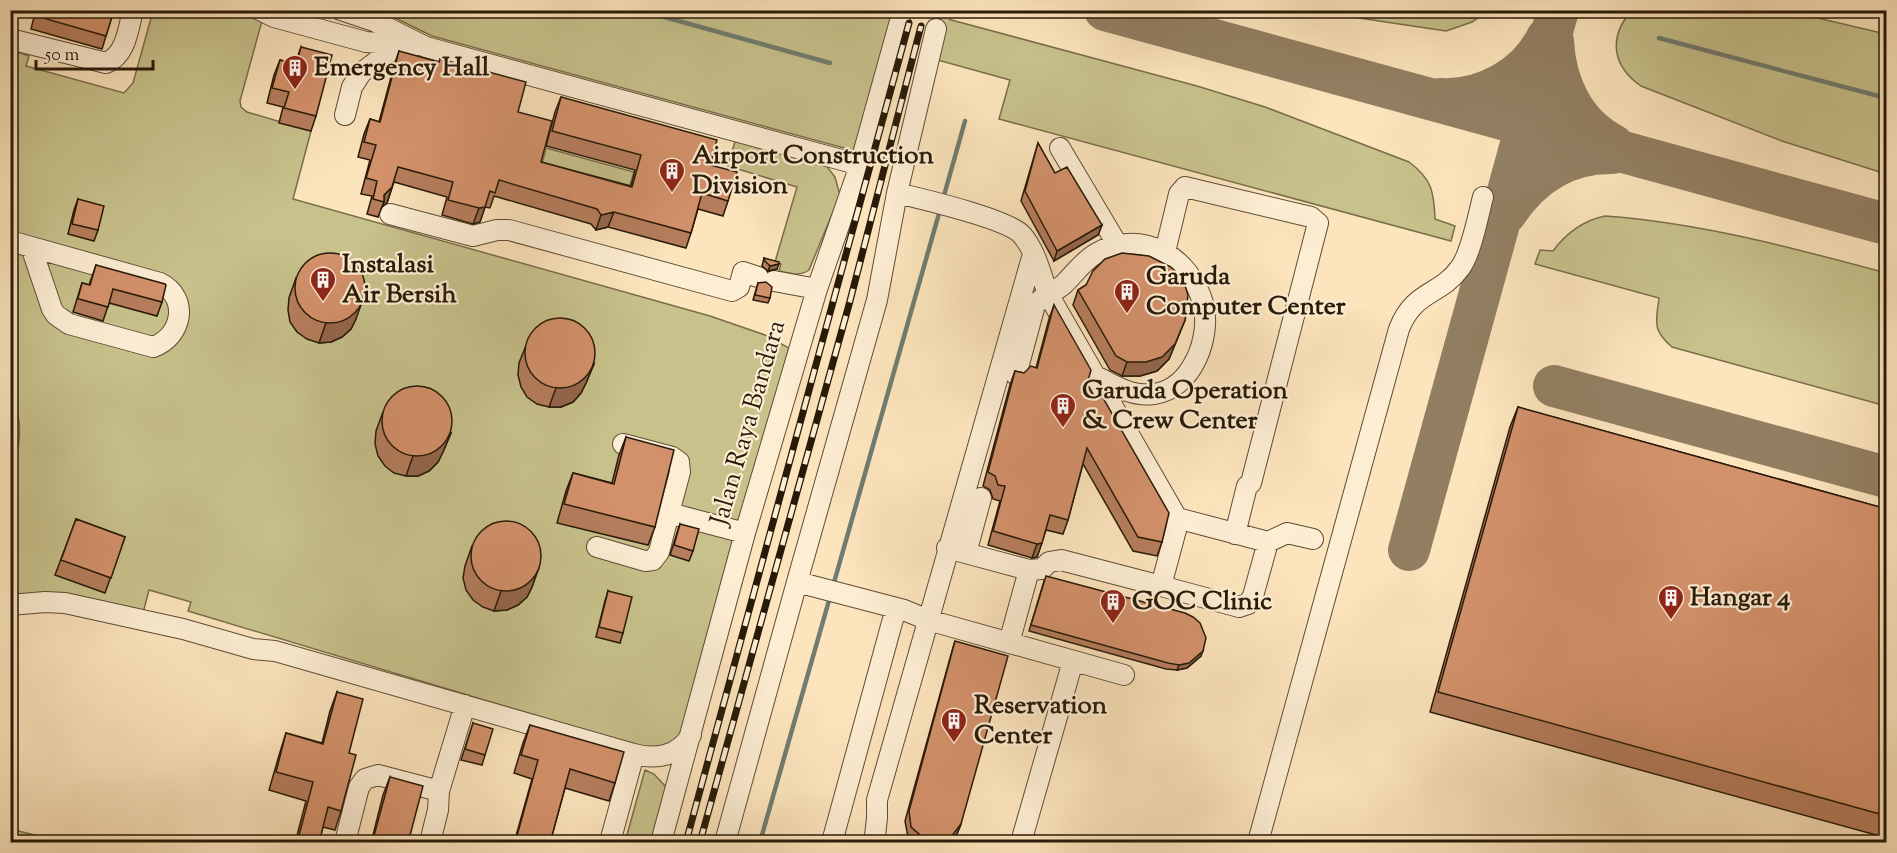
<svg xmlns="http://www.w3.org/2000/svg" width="1897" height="853" font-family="'Sorts Mill Goudy',serif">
<rect width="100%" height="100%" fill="#fce4bc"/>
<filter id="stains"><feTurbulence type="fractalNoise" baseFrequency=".00333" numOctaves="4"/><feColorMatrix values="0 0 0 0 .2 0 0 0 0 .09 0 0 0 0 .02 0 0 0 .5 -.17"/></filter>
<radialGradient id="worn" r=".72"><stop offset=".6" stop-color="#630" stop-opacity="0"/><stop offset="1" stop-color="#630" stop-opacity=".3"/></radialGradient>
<path fill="#c7c18b" stroke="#786e4a" stroke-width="1.5" d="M1632,10L1788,11L1886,34V174L1782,141L1641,86C1612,66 1608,37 1632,10Z
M153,11H251L263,17L240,101L241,107L247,112L311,131L293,199L710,316L765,335L789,348L680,740L651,750L188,611L191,602L149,590L143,613L76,595L56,593L11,596C11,563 10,530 11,498C11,467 31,426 10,398V52L15,51L29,56L26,66L124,93L133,83Z
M381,11H898L863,145L855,151L432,36Z
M1321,11L1487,10V11L1472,22L1446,31L1339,15Z
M944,18L1197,86L1265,107L1409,162C1432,179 1434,192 1435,219L1455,226L1451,241L999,119L1010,80L934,59Z
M736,138L825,164L835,177L840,195L809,270C799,277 790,273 779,271L781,264L775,262L797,187L728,166Z
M546,148L634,172L628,191L539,176Z
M1605,216C1701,223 1794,248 1886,273V406L1672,347C1652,330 1656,322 1659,298L1535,264L1540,250L1553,251C1565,234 1584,220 1605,216Z
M645,770L654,774L668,789L652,842H625Z
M11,829L61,842H11Z"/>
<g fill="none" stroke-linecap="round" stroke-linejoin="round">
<path stroke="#707c70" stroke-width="4.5" d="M639,10L830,63
M1659,38L1886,98
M943,199L965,121
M833,586L940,210
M760,842L830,597"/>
<path stroke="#927f62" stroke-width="42" d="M1105,10L1886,224
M1553,41C1555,83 1573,124 1613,145
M1441,99C1484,101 1528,77 1547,38
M1506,213C1531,175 1567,152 1613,153
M1554,386L1886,477
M1409,550L1558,10"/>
<path stroke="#d2bc98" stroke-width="20" stroke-dasharray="20 10" stroke-linecap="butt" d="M936,29L941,10"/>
<defs>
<path id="minor" d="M260,10L274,17L366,42L415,46
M341,10L374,21L426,47L860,165
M10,39L106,63C126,55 128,30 133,10
M345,115L352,87L361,73L404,41
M1060,148L1117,244
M897,193C922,199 1008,219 1022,235C1036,251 1041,275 1048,294L1177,518L1176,530L1161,586L1061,560L1049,562L1042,569L1029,570L1009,643
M390,214L473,236L497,230H509L732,291L739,287L743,272L758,277
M10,241L160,283C190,298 182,337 153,347L69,324L56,315L52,309L31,247
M1165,252L1179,194L1185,187L1311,217L1318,223L1251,483L1247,486L1235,534
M774,281L817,289
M1016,375L1035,305C1043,295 1055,292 1064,284C1075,273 1084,260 1097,253C1142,228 1190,257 1203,303C1212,337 1192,389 1154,394C1132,397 1113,385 1094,375
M623,444L672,457L679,462L680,472L669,513L745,533
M1268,542L1287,533L1313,539
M597,547L645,561L653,560L659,552L669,513
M947,548L1029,570
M966,553L981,498
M797,582L904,610L928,620L1124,675
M1161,586L1239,607L1248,604L1253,596L1268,542L1177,518
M10,605L45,602L65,603L183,629L253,649L275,651L634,754L610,842
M634,754C656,760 679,756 691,735
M345,842L359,787L365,779L378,775L439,791
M430,842L438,810L439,791L465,705
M661,842L745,533L817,289L860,165L900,21
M725,842L797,582L877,300L897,193L936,29
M832,842L896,608
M876,842L875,836L877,818V800L1033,254
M1021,842L1073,661
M1258,842L1399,329C1414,290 1440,296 1460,268C1471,254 1478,216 1483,197"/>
</defs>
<use href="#minor" stroke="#5d4c35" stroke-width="22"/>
<use href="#minor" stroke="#fdedd3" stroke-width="20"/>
<defs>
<path id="rail" d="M686,842L909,23
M700,842L850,301L921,26"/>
</defs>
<use href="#rail" stroke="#281a08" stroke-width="7"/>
<use href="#rail" stroke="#fdedd3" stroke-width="4.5" stroke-dasharray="14" stroke-linecap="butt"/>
</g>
<path fill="#b57d5c" stroke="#281a08" stroke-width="1.5" d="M11,10H114L102,49L31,29L34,17Z
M301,47L316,116L311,131L279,123L283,107L267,103L274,75L280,60L295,64Z
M399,51L518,112L541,162L631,186L635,170L546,146L555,112L561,97L710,165L728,201L723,216L698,209L691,233L686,248L608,227L596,230L591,224L494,196L490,208L485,207L480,222L473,224L442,215L447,197L394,182L387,203L382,207L378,217L367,214L372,196L361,194L370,160L358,157L364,134L370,119L379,122L394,66Z
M1038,143L1055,173L1102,225L1098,235L1054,261L1021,201Z
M78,199L98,230L94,241L68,234L74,210Z
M764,258L777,269L768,271L762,266Z
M96,265L162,302L157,316L109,303L103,321L73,312L82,283L89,285Z
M296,278L356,319L351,329L342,337L331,342L319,343L307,339L297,332L290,322L288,310L289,298Z
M758,283L770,298L768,303L753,300Z
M1086,285L1185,320L1169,359L1157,371L1140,376H1122L1110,370L1073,305L1078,290Z
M1054,305L1087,384L1162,542L1157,556L1133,551L1083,464L1068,520L1063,534L1046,530L1037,557L1032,558L988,545L1000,501L993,499L990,490L983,486L1010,385L1015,371L1024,373L1036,368L1049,319Z
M527,343L594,364L586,383L581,393L573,402L561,407H549L537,404L527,397L521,387L518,375L519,363Z
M1518,407L1887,509V838L1430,712L1510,427Z
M383,412L451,433L443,452L438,462L429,471L418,476H406L394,473L385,466L378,456L375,444L376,431Z
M626,437L655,527L648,545L557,523L566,491L573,473L612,483L619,455Z
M76,519L125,537L105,593L55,575Z
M680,524L693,551L689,561L670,555Z
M472,546L539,567L532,587L527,597L518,605L507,610L494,611L483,607L473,600L466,590L463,578L465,566Z
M1044,581L1201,656L1187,668L1177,670L1166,669L1029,631Z
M608,591L623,633L620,643L596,637L605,601Z
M955,641L961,824L957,834L951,843H914L908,837L905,821L952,651Z
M337,692L349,753L341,811L335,830L323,827L319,843H295L306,801L269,790L280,752L286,733L322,743L330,711Z
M473,723L485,755L482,765L461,760Z
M530,725L615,783L609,801L565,788L550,843H514L532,779L514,773L523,743Z
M390,777L408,843H371L383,795Z"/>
<path fill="#94664b" stroke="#281a08" stroke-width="1.5" d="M392,187L387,203L382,207L384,202V195Z
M485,207L480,222L473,224L479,208Z
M614,212L608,227L596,230L601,215Z
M1102,225L1098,235L1054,261L1057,251Z
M779,264L777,269L768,271L770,266Z
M363,299L356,319L351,329L342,337L331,342L319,343L326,323Z
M1185,320L1169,359L1157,371L1140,376H1122L1127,362Z
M594,364L586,383L581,393L573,402L561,407H549L556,388Z
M451,433L443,452L438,462L429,471L418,476H406L413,456Z
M1042,543L1037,557L1032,558L1037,544Z
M539,567L532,587L527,597L518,605L507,610L494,611L501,591Z
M1203,651L1201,656L1187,668L1177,670L1179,665Z
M961,824L957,834L951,843H923L925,839Z"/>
<path fill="#d3916b" stroke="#281a08" stroke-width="1.5" d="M37,10H114L106,36L36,16Z
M301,47L332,55L316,116L284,108L289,92L272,88L280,60L296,65Z
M399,51L439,62L440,59L526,82L518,112L552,121L541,162L632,187L641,155L552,131L561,97L717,140L710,165L737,172L728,201L702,193L691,233L614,212L601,215L597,209L499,180L495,193L490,191L485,207L479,208L448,200L453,182L398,167L392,187L384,195V202L373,199L377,181L366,178L376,145L364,142L370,119L380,122Z
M1038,143L1055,173L1067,167L1102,225L1057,251L1025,191Z
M78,199L104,206L98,230L72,224Z
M1122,253L1149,256L1171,267L1183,279L1188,295L1185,320L1175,344L1162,357L1146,362H1127L1116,356L1078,290L1086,285L1093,271L1105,259Z
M295 288a35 35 0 1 1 70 0a35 35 0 1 1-70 0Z
M764,258L779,262V264L770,266L764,260Z
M96,265L165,284L166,285L162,302L113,289L108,307L79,299L78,298L82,283L90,285Z
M766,282L772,287L770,298L755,295L758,283Z
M1054,305L1091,370L1087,384L1093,395L1103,398L1169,513L1162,542L1138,537L1087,448L1068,520L1050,515L1042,543L1037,544L993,531L1005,486L998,485L995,476L988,472L1015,371L1024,373L1031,366L1037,368Z
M525 353a35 35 0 1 1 70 0a35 35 0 1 1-70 0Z
M382 421a35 35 0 1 1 70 0a35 35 0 1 1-70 0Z
M1518,407L1887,509V816L1438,692Z
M626,437L674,450L655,527L564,504L573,473L614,484Z
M76,519L125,537L111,578L61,560Z
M471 556a35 35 0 1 1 70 0a35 35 0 1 1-70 0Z
M680,524L699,529L693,551L674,545Z
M1046,576L1185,613L1193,617L1200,623L1206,638L1203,651L1189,663L1179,665L1168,663L1031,625Z
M608,591L632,597L623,633L599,627Z
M955,641L1008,656L961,824L951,837L943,841L925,839L911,827L909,811Z
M337,692L363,699L349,753L356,755L341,811L328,807L319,843H297L313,782L276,772L286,733L323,744Z
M473,723L493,729L485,755L465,749Z
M530,725L624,752L615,783L570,769L550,843H515L538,760L521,755Z
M390,777L423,786L408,843H372Z"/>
<defs>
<symbol id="building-pin" viewBox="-11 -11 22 30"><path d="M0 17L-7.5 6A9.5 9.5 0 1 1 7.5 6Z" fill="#8f2418" stroke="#fdedd3"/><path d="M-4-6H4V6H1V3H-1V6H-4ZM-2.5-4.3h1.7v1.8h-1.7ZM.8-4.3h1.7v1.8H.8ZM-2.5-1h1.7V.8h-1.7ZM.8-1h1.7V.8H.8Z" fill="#fff"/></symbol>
</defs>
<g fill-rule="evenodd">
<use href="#building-pin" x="280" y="53" width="30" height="40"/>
<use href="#building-pin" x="657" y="156" width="30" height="40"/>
<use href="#building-pin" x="308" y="265" width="30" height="40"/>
<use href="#building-pin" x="1112" y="277" width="30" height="40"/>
<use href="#building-pin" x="1048" y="391" width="30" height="40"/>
<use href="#building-pin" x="1656" y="583" width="30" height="40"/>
<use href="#building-pin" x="1098" y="587" width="30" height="40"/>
<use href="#building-pin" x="939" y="706" width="30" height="40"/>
</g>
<g text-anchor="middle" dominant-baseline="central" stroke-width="4.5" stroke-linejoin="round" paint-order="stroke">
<g font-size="26" font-weight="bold" fill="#281a08" stroke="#fdedd3" text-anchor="start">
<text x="314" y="68">Emergency Hall</text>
<text x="692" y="156">Airport Construction<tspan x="692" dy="30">Division</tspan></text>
<text x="342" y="265">Instalasi<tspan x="342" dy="30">Air Bersih</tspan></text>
<text x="1146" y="277">Garuda<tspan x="1146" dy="30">Computer Center</tspan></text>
<text x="1082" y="391">Garuda Operation<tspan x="1082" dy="30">&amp; Crew Center</tspan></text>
<text x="1690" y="598">Hangar 4</text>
<text x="1132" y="602">GOC Clinic</text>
<text x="974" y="706">Reservation<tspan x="974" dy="30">Center</tspan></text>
</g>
<g font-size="26" fill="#281a08" stroke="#fdedd3">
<text transform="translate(749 423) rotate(-74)">Jalan Raya Bandara</text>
</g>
</g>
<rect width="1897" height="853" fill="none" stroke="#fce4bc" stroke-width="36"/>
<rect x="12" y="12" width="1873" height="829" fill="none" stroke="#281a08" stroke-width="3"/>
<rect x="18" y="18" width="1861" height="817" fill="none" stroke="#281a08" stroke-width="1.5"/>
<path d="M36 60v9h117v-9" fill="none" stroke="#281a08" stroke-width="3"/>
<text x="45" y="60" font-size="18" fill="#281a08" stroke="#fdedd3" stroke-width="4.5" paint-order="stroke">50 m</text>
<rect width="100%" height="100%" filter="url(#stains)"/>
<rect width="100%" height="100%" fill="url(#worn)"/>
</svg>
